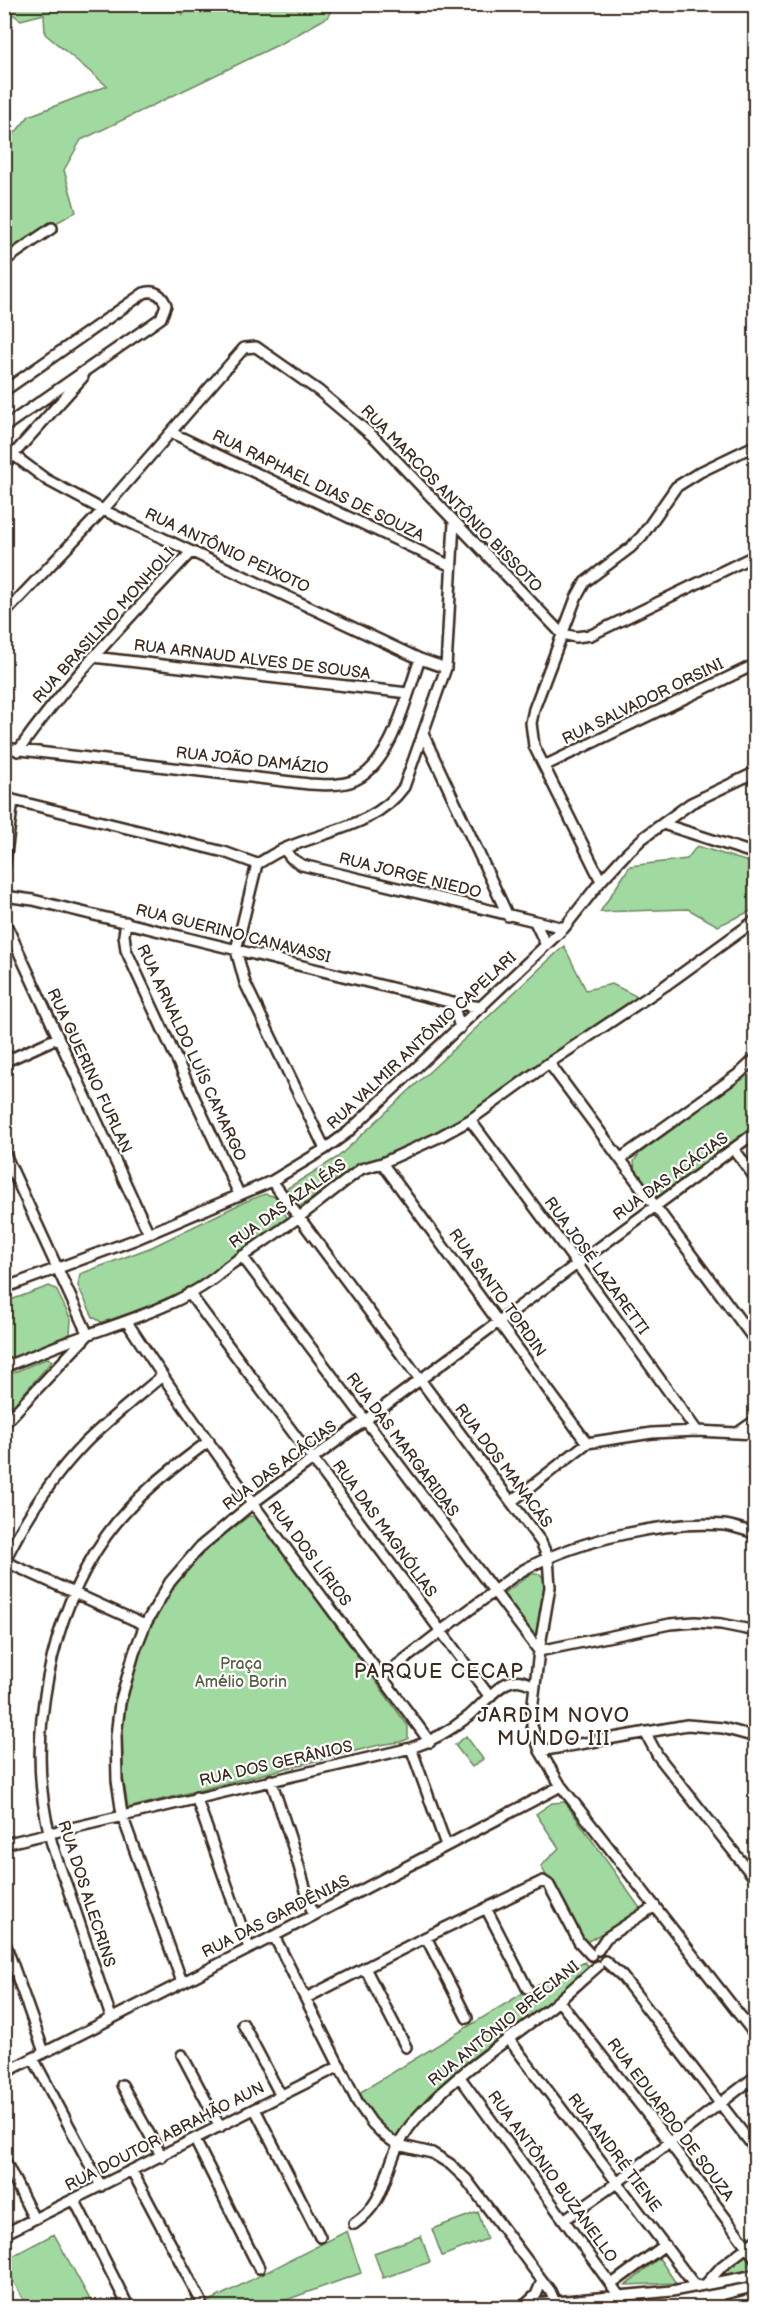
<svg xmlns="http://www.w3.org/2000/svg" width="760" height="2312" font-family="'Balsamiq Sans',sans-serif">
<rect width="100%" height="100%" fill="#fff"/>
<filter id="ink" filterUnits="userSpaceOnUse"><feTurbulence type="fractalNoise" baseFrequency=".0167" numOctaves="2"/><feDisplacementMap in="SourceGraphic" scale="12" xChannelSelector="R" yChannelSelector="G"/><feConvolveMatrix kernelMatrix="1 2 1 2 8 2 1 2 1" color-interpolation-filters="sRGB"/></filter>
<g filter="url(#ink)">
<path fill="#a0daa0" stroke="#6e825f" stroke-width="1.5" d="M5,5H173L183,15L191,5H333L328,17L284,42L81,140L64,170L76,212L27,239L5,255V145L29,116L107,86L45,34L44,14L21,20L5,9Z
M697,846L755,864V909L718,926L688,909L600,912L630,866L687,859Z
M564,946L586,990L612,984L638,997L437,1138L381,1161L357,1167L298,1208L286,1189L338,1157Z
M755,1068V1127L668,1193L658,1195L649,1192L635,1170L634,1161L639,1154Z
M265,1194L277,1197L287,1218L209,1277L170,1299L120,1319L101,1322L93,1317L78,1286L80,1274L152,1247L242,1203Z
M49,1286L56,1289L71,1320L70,1334L5,1361V1302Z
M48,1358L52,1361L5,1415V1376Z
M249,1516L255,1517L262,1524L408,1726V1739L400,1742L379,1745L128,1808L123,1778L122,1719L136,1645L173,1588L205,1550Z
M531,1574H540L547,1582L538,1635L532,1636L503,1598V1594Z
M466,1736L483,1759L472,1767L455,1745Z
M565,1802L642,1911L583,1944L541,1866L559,1848L536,1814L552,1803Z
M585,1962L591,1970L557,2000L503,2036L452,2079L411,2117L396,2136L374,2120L359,2093L528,1990Z
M478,2212L487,2239L442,2256L432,2229Z
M347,2231L361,2273L267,2307H198Z
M54,2234L94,2307H27L5,2265V2260Z
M421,2236L430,2262L383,2278L374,2253Z
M747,2254L755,2265V2271L723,2274Z
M659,2258L676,2283L626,2285Z"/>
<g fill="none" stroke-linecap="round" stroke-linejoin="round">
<defs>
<path id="minor" d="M4,261L52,228
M4,391L144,293C155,289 162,295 166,305L161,318L4,427
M172,433L451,566
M4,448L47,480L103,510L420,659L446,668
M4,465L83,377
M4,614L103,510L244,348L256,347L319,391L375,438L562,634
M562,634L576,637L591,635L756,555
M93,657L408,693
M423,734L508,916
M4,748L309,784C324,785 341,786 355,780C392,764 407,694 420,659
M18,751C69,679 131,616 191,552
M544,766L756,664
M4,795L13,800L224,852L257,864
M663,824L756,854
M284,849L291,858L302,865L564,928
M257,864C266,859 276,852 286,848C326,831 377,825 404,787L446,668L454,522
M257,864L236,950L245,983L325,1149
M4,869L13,800
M601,881L534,746L531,723L534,709L576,598L585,582L630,548L642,536L676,487L700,472L756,445
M4,896L33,900L453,1003L482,1007
M4,920L149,1234
M126,922L124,935L126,950L239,1194
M535,922L546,945
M453,1003L460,1028
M4,1062L57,1038
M549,1063L756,1342
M470,1120L577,1264L697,1431
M734,1149L756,1179
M4,1152L88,1335L4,1424
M620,1159L740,1073L756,1058
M382,1163L587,1443
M272,1181L541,1542L548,1558L550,1587L539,1651L532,1711V1726L540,1751L561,1786L756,2036
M242,1256L539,1651L670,1624L695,1622L721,1624L756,1631
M4,1288L134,1240L272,1181L325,1149L348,1132L564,928L601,881L624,856L643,838L691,803L756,772
M189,1293L490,1697
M127,1322C221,1467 328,1603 430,1742
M4,1367C32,1356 59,1345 86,1335C129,1320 195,1300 227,1267L298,1218L361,1169L382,1163L437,1138L470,1120L549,1063L666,985L756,920
M739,1432L756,1420
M511,1502L587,1443L652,1433L697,1431L756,1434
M4,1561L145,1625
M4,1562C25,1519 52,1477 85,1443C109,1419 136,1398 162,1376
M382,1677C416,1651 449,1624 484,1599C498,1588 513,1575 529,1567C580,1540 667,1520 724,1525C735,1526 745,1531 756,1533
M645,1732L658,1756L756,1880
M411,1748L446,1845
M540,1751L687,1725L723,1728L756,1737
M271,1780L296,1856L313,1915
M196,1797L249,1948
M4,1844L411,1748C433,1741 451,1730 469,1716C480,1707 499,1683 513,1681C520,1679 528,1683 535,1686
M486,1908L527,1988
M274,1936L358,2103L372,2123L384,2135L398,2145L432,2153L450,2164L466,2179L550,2291L555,2302
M426,1937L467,2018
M4,1940L44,2052
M598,1950L606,1938L655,1906
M605,1961L622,1976L756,2150
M365,1968L406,2047
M182,1982L122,1815L117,1780L116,1736L120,1703L134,1653L145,1625L170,1582L200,1547L253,1503L756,1132
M306,1998L426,1937L543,1881L549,1885L579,1942L591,1955
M559,2001L669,2142L756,2259
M111,2017C97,1975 83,1934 69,1892C62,1872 53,1852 49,1832C26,1737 50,1615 106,1536C134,1497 171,1469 209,1441
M243,2024L281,2096
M508,2038L696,2287
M182,2055L220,2127
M33,2058L101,2186
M4,2073L274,1936L561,1786
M459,2076L620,2297
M122,2085L162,2157
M255,2109L320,2237
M195,2140L259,2268
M4,2159L34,2219
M132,2171L201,2301
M74,2199L129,2308
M565,2219L618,2182L756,2076
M354,2224C386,2201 382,2179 398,2146C404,2133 414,2120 425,2109C461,2070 507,2041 550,2008C566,1995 582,1980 598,1966
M4,2234L340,2066
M612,2284L665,2245
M706,2284L722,2266L756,2240
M525,2305L536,2295L542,2281
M492,2308L672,2291L756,2275"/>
<path id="primary" d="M728,2308L756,2301"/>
</defs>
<use href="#minor" stroke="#3b2a1e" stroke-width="14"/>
<use href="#primary" stroke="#3b2a1e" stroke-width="20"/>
<use href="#minor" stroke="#fff" stroke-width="9"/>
<use href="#primary" stroke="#fff" stroke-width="15"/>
</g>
</g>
<g text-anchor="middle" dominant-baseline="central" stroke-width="4.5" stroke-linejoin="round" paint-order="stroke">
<g font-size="16" fill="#3b2a1e" stroke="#fff">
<text transform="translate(318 486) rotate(26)">RUA RAPHAEL DIAS DE SOUZA</text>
<text transform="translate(451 499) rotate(46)">RUA MARCOS ANTÔNIO BISSOTO</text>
<text transform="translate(227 551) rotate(25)">RUA ANTÔNIO PEIXOTO</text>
<text transform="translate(104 626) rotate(-48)">RUA BRASILINO MONHOLI</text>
<text transform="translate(252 660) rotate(7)">RUA ARNAUD ALVES DE SOUSA</text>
<text transform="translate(643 702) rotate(-26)">RUA SALVADOR ORSINI</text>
<text transform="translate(252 761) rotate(6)">RUA JOÃO DAMÁZIO</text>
<text transform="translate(410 876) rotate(14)">RUA JORGE NIEDO</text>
<text transform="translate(233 934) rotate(14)">RUA GUERINO CANAVASSI</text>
<text transform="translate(422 1041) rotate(-43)">RUA VALMIR ANTÔNIO CAPELARI</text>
<text transform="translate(191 1053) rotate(65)">RUA ARNALDO LUÍS CAMARGO</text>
<text transform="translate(89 1071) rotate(65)">RUA GUERINO FURLAN</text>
<text transform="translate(671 1177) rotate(-36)">RUA DAS ACÁCIAS</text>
<text transform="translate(288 1204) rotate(-36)">RUA DAS AZALÉAS</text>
<text transform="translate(596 1266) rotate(54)">RUA JOSÉ LAZARETTI</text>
<text transform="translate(497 1293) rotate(54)">RUA SANTO TORDIN</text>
<text transform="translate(402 1445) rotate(53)">RUA DAS MARGARIDAS</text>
<text transform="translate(280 1466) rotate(-37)">RUA DAS ACÁCIAS</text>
<text transform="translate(503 1466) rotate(53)">RUA DOS MANACÁS</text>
<text transform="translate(384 1529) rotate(54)">RUA DAS MAGNÓLIAS</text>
<text transform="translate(309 1554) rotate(53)">RUA DOS LÍRIOS</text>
<text transform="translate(276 1764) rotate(-13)">RUA DOS GERÂNIOS</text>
<text transform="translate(86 1894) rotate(72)">RUA DOS ALECRINS</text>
<text transform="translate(276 1917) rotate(-27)">RUA DAS GARDÊNIAS</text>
<text transform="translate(504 2024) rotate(-39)">RUA ANTÔNIO BRECIANI</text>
<text transform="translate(670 2120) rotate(53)">RUA EDUARDO DE SOUZA</text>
<text transform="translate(165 2137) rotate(-27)">RUA DOUTOR ABRAHÃO AUN</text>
<text transform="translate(614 2153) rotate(53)">RUA ANDRÉ TIENE</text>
<text transform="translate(552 2177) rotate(54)">RUA ANTÔNIO BUZANELLO</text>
</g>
<g font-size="16" fill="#595f45" stroke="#fff">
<text x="241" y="1664">Praça<tspan x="241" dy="18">Amélio Borin</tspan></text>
</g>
<g font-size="20" letter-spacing="1.5" fill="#3b2a1e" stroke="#fff">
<text x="439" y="1672">PARQUE CECAP</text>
<text x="554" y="1716">JARDIM NOVO<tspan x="554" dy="23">MUNDO III</tspan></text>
</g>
</g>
<rect width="760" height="2312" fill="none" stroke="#fff" stroke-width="24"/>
<rect x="12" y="12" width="736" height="2288" fill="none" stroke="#3b2a1e" stroke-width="2" filter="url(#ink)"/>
</svg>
